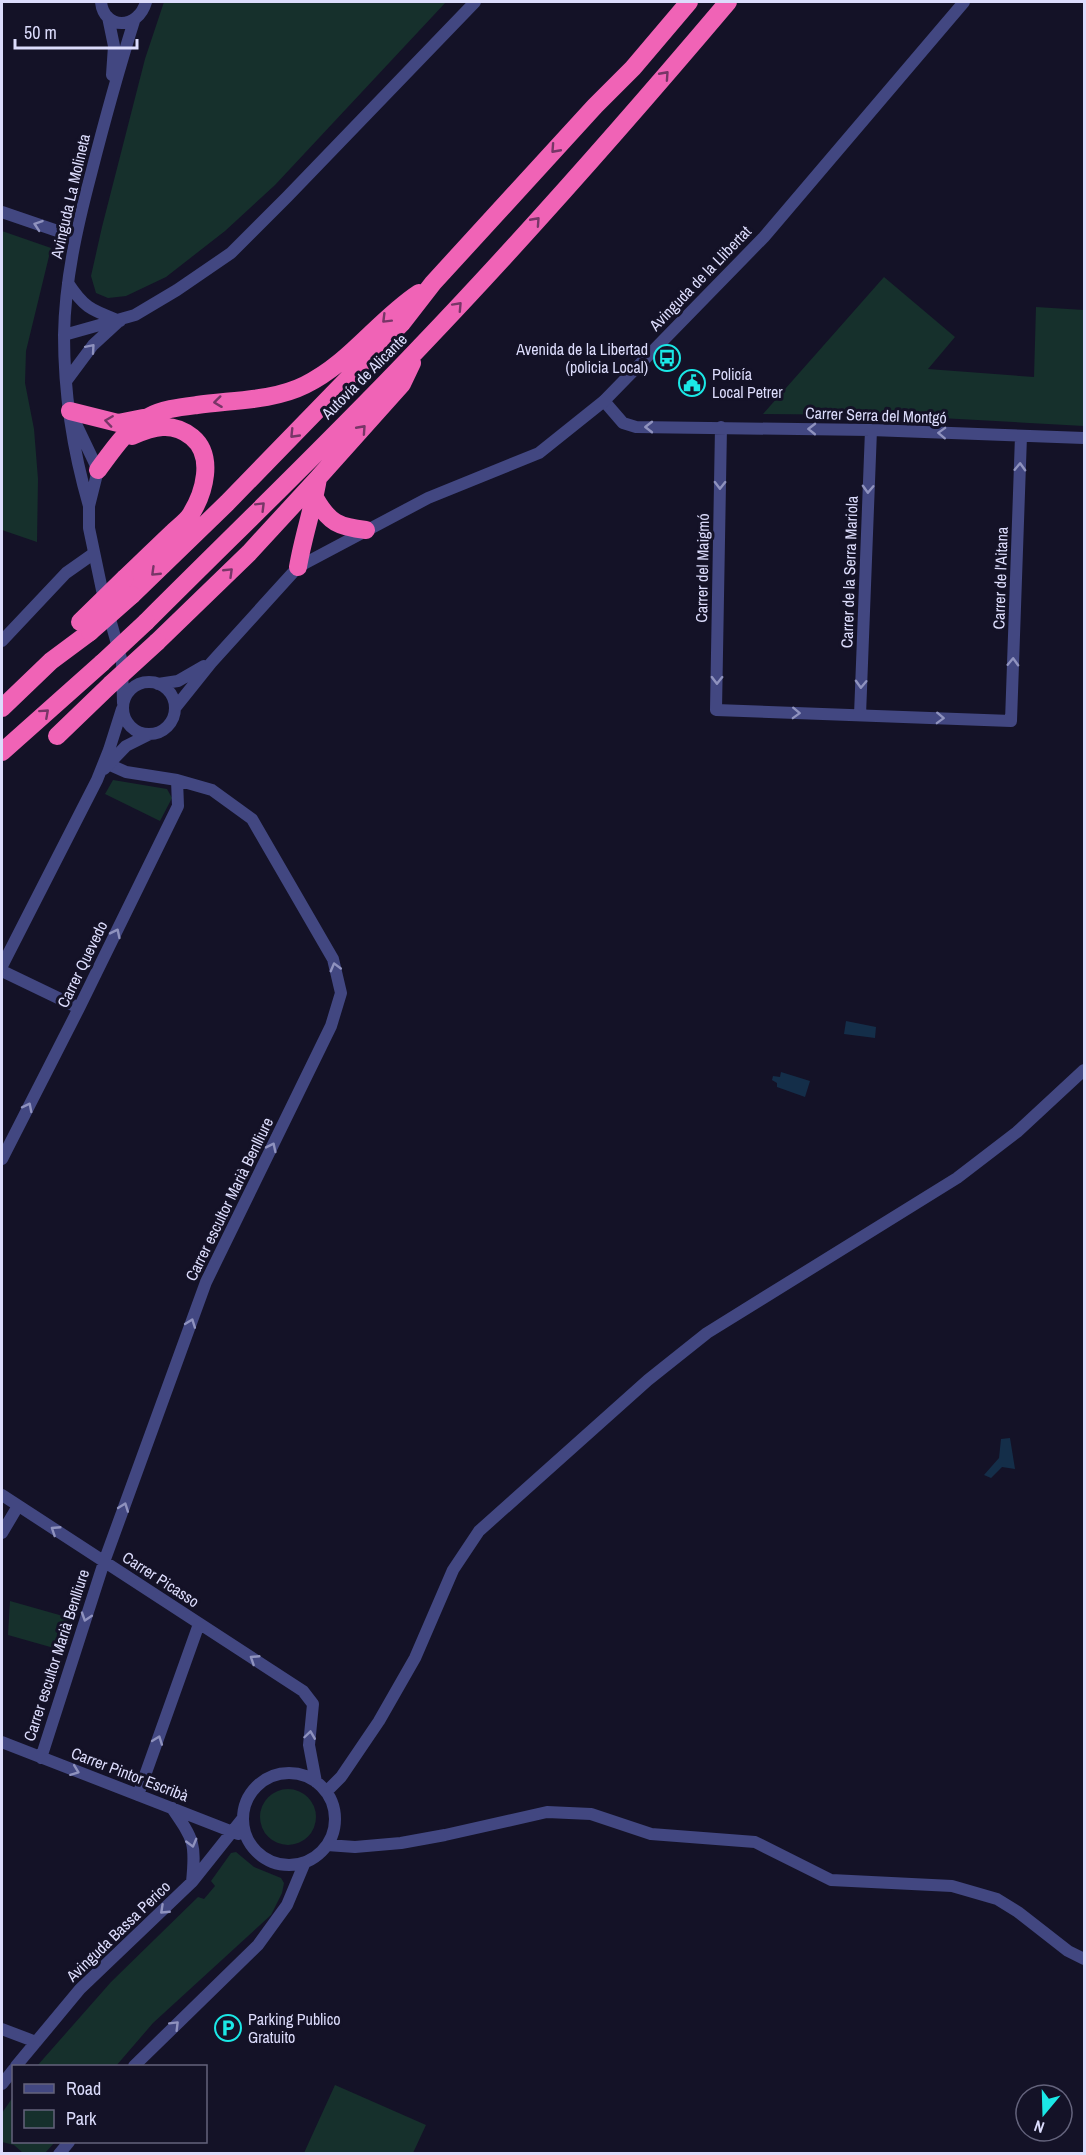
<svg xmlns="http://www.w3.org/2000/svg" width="1086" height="2155" font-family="'Archivo Narrow',sans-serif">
<rect width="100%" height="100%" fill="#141227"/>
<path fill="#16302c" d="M164,2H446L275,185L225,231L166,277L126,296L108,298L96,293L91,276L102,227L145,59Z
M2,231L51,248L26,351L25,383L34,429L38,479L37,542L2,530Z
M884,277L955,337L928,369L1034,377L1036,307L1084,310V426L886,415L763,414Z
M113,780L167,789L172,798L160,821L105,794Z
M10,1601L70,1618L61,1650L8,1635Z
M260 1817a28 28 0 1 1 56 0a28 28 0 1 1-56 0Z
M236,1852L254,1867L281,1878L284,1883L282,1893L271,1915L153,2023L116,2066H37L111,1982L198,1897L204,1899L215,1886L211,1881L231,1853Z
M335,2085L426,2125L413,2153H304Z
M13,2097L14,2142H55L45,2153H23L14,2145L2,2142V2113Z"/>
<path fill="#142e49" d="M846,1021L876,1027L875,1038L844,1034Z
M781,1072L810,1081L805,1097L777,1087V1083L772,1080L773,1076L780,1077Z
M1010,1438L1015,1469L1002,1467L991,1478L984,1475L999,1458L1001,1439Z"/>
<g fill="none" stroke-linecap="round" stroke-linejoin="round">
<path stroke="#424781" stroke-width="12" d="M2,212L75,237
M604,401L623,423L636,427L871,430L1084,438
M721,427L716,710L1011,721L1021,436
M2,641L66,573L93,554
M860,715L871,430
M2,971L79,1008
M2,1159L79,1008L178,806L177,780
M2,1495L303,1691L313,1704L309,1745L316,1782
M2,1533L18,1506
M2,1742L238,1834
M41,1758L104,1562L206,1282L331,1026L341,993L333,959L252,819L212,790L177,780L126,772L108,764
M243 1819a46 46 0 1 1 92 0a46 46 0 1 1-92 0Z
M326,1792L341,1777L379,1721L415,1658L453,1570L479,1531L648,1380L707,1333L957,1178L1017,1132L1084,1070
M138,1795L199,1624
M172,1808C194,1840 196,1843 192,1882
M327,1845L355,1847L401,1843L445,1835L547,1812L591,1814L651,1834L755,1842L831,1880L952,1886L997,1899L1018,1912L1068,1951L1084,1959
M2,2029L36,2042
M16,2066L80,1989L192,1882L243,1818
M134,2066L258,1945L287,1905L305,1862
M2,2084L14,2069
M59,2154L69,2142"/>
<path stroke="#424781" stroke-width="12" d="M101,2C104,30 138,30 146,2
M108,17L114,46L112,75
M68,283C85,309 92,310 120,321
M64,335L135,315L177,290L231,253L287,197L475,2
M67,380L93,345L118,322
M77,426L98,470L89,506V528L102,590L122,662L123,703
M89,506C73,451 64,392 64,335C65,280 77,227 91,174C104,123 118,72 134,21
M123 708a26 26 0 1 1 52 0a26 26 0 1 1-52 0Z
M158,684L178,681L204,666
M175,708L211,663L298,567L428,498L539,453L604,401L764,237L964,2
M104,769L126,746L150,734
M2,966L97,780L109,750L122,709"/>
<path stroke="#f063b6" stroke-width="18" d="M70,411L118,423L143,418
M98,470C112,451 127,428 148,417C162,409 181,407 197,405C232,400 273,401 305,385C350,363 378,320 419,293
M315,498C329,523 339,527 366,530
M298,567C303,537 313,509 318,478
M125,578C141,563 156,548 172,533C178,527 187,521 191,514C204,493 215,456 192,437C172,421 153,427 132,436
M132,595L227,503L402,323L433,283L595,106L633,68L689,2
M146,622C238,530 332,440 421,346C527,235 629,119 728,2
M157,642L249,553L318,478L402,384L412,363
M2,708L51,661L90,632
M57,736L111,684
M2,752L102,663"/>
<path stroke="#f063b6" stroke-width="18" d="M80,622L125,578
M90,632L132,595
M102,663L146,622
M111,684L157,642"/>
</g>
<defs><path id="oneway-chevron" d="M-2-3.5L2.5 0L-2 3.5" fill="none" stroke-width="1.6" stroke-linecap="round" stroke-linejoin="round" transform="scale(1.5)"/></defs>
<g stroke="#773667">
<use href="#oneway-chevron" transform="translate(665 75) rotate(-48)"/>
<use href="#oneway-chevron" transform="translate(555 149) rotate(132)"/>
<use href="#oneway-chevron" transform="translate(536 221) rotate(-48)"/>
<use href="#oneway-chevron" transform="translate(458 306) rotate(-47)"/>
<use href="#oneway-chevron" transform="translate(386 319) rotate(135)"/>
<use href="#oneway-chevron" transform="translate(218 402) rotate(173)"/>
<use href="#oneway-chevron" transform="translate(109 421) rotate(-172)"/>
<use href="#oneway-chevron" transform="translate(362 429) rotate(-48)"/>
<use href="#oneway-chevron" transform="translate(294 434) rotate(134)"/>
<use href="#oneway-chevron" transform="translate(261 506) rotate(-45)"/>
<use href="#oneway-chevron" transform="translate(155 572) rotate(136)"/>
<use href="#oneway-chevron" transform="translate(229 572) rotate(-44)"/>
<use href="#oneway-chevron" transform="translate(45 713) rotate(-42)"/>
</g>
<g stroke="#8f92be">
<use href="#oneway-chevron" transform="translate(38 225) rotate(-161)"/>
<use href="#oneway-chevron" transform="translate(91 348) rotate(-49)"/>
<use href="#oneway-chevron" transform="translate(649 427) rotate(180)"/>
<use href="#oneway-chevron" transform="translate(812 429) rotate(-179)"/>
<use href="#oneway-chevron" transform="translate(942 433) rotate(-178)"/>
<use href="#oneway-chevron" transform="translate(1020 467) rotate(-88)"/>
<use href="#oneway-chevron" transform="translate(720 485) rotate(91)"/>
<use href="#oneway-chevron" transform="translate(868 489) rotate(92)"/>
<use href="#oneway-chevron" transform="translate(1013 662) rotate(-88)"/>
<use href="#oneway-chevron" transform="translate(717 680) rotate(91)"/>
<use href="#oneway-chevron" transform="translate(861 684) rotate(92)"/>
<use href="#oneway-chevron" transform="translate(796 713) rotate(2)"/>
<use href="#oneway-chevron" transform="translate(940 718) rotate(2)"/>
<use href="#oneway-chevron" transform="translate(116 933) rotate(-64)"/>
<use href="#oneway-chevron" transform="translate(335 967) rotate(-105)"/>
<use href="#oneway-chevron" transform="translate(28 1107) rotate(-63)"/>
<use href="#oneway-chevron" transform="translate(272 1147) rotate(-64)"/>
<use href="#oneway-chevron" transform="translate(191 1323) rotate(-70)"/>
<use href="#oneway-chevron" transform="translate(124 1507) rotate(-70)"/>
<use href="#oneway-chevron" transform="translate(55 1530) rotate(-147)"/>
<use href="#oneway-chevron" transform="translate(86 1617) rotate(108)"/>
<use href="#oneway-chevron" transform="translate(254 1659) rotate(-147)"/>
<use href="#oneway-chevron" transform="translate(310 1735) rotate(-82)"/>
<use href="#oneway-chevron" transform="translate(158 1740) rotate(-70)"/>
<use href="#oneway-chevron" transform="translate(75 1771) rotate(21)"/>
<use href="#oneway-chevron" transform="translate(192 1843) rotate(75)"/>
<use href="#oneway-chevron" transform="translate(164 1910) rotate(137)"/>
<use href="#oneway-chevron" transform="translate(175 2025) rotate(-45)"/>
</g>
<defs>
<symbol id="bus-ring" viewBox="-11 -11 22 22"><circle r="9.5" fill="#141227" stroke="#1be8e6" stroke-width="1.5"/><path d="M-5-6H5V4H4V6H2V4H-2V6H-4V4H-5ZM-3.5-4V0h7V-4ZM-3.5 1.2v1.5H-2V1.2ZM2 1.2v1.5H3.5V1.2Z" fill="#1be8e6"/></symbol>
<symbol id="civic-ring" viewBox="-11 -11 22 22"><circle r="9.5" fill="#141227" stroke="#1be8e6" stroke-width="1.5"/><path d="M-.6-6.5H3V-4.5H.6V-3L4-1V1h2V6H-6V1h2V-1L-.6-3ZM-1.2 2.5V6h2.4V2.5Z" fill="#1be8e6"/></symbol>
<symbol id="parking-ring" viewBox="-11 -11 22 22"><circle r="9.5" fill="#141227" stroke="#1be8e6" stroke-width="1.5"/><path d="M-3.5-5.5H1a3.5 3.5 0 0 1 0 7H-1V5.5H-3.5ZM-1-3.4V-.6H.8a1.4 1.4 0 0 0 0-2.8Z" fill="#1be8e6"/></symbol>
</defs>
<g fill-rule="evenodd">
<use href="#bus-ring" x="652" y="343" width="30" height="30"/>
<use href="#civic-ring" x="677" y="368" width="30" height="30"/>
<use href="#parking-ring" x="213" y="2013" width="30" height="30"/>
</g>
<g text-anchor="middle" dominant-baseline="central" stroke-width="6" stroke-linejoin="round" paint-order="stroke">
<g font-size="16" fill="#dcdcfc" stroke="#141227">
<text transform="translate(70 196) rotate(-77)">Avinguda La Molineta</text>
<text transform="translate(700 278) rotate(-46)">Avinguda de la Llibertat</text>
<text transform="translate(364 376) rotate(-45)">Autovía de Alicante</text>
<text transform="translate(876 415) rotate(2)">Carrer Serra del Montgó</text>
<text transform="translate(702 568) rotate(-89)">Carrer del Maigmó</text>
<text transform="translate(849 572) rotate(-88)">Carrer de la Serra Mariola</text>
<text transform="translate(1000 578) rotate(-88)">Carrer de l'Aitana</text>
<text transform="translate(82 964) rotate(-64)">Carrer Quevedo</text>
<text transform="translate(229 1199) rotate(-64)">Carrer escultor Marià Benlliure</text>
<text transform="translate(161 1579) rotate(33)">Carrer Picasso</text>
<text transform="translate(56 1655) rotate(-72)">Carrer escultor Marià Benlliure</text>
<text transform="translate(130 1774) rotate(21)">Carrer Pintor Escribà</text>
<text transform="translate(118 1931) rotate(-44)">Avinguda Bassa Perico</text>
</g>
<g font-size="16" fill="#dcdcfc" stroke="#141227" text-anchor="start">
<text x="648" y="349" text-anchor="end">Avenida de la Libertad<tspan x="648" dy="18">(policia Local)</tspan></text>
<text x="712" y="374">Policía<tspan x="712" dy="18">Local Petrer</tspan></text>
<text x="248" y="2019">Parking Publico<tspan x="248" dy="18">Gratuito</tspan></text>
</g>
</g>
<rect width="1086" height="2155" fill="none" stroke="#dcdcfc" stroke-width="6"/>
<rect x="12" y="2065" width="195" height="78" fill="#141227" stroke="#64637c" stroke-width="1.5"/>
<rect x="24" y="2084" width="30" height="9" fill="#424781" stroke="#64637c" stroke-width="1.5"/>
<text x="66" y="2095" font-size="18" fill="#dcdcfc">Road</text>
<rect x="24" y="2110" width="30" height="18" fill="#16302c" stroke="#64637c" stroke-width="1.5"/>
<text x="66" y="2125" font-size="18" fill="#dcdcfc">Park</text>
<g transform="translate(1044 2113) rotate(199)"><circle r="28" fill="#141227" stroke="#64637c" stroke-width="1.5"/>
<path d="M0-4.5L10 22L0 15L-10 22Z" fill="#1be8e6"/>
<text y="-9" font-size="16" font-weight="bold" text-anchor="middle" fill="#dcdcfc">N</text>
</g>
<path d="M15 39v9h122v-9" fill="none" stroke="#dcdcfc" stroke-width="3"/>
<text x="24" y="39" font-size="18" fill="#dcdcfc" stroke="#141227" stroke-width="4.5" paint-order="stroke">50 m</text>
</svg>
